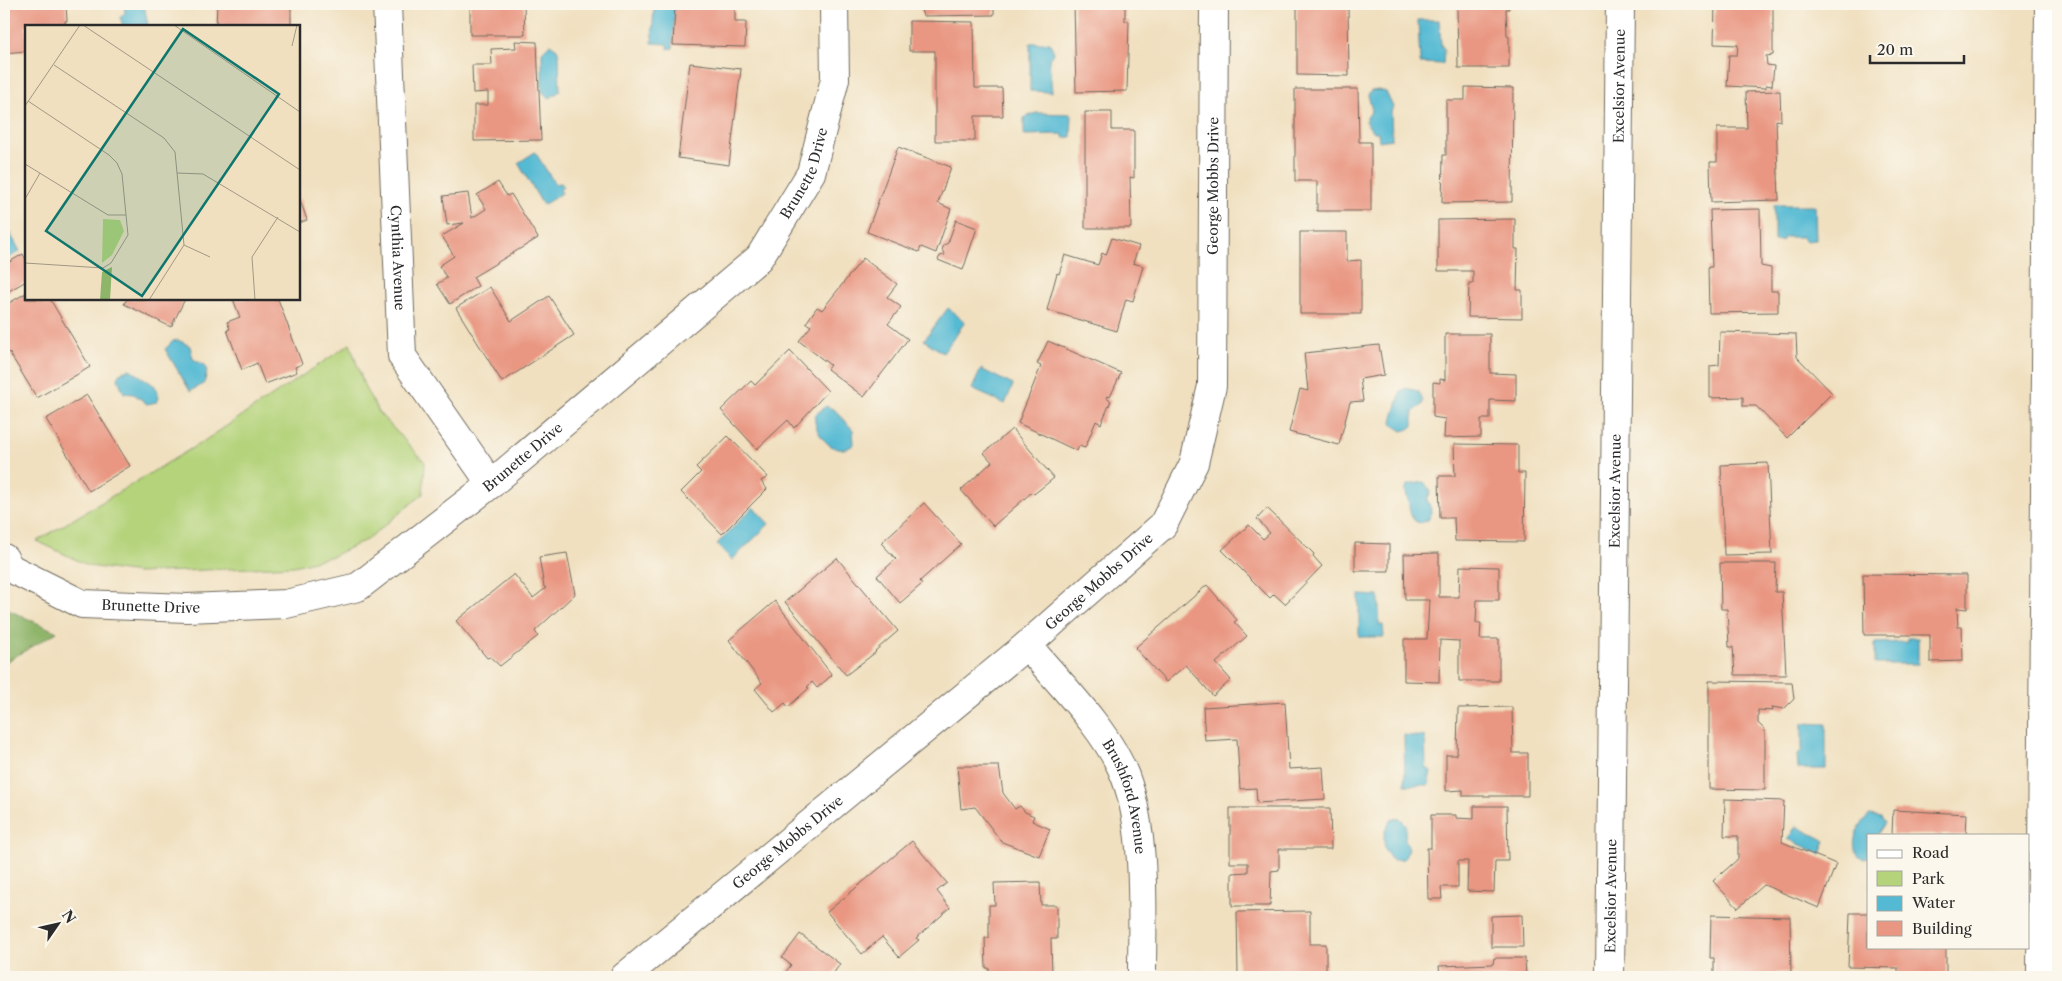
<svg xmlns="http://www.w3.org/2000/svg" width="2062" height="981" font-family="'Libre Caslon Text',serif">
<rect width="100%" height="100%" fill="#fbf7ec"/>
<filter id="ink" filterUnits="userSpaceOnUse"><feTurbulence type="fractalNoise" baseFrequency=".02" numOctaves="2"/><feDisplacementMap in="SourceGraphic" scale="10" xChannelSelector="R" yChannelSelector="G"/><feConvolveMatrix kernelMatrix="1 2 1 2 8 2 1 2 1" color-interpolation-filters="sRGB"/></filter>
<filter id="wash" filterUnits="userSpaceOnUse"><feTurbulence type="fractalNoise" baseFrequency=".0096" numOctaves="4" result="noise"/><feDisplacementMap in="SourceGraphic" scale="20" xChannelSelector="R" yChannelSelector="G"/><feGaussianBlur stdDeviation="1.12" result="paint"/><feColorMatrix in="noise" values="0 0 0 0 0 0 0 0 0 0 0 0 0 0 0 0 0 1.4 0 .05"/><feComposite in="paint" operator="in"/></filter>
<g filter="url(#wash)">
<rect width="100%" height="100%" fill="#f0e0c0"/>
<path fill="#b4d37a" stroke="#707f52" d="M350,344L365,388L380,414L425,462L423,494L368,539L333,556L294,566L138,573L89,566L37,541L204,441Z"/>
<path fill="#8fb56a" stroke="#5d704a" d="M4,608L57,632L4,663Z"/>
<path fill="#54bad3" stroke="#40727f" d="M124,4H144L148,26H123L120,17L125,13Z
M654,4H675L673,48L668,49L667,44L652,43Z
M1418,20H1439L1441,45L1444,49L1443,64L1420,63Z
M1030,43H1050L1054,52L1049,59L1052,92L1030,91Z
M550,44L557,49L559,54L560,91L550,98L542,92V52Z
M1379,90L1386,92L1393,107L1391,112L1392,139L1379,141L1378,132H1373L1365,121L1372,110L1368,95L1371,91Z
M1036,113L1072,114L1071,137L1064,138L1062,134L1024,135V118Z
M535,152L555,184L561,183L563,186L560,190L562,193L543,205L518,163Z
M1774,205H1815L1816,240L1805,241L1803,237H1785L1782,241H1774Z
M4,223L20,251L4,261Z
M948,308L965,322L943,353L924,340Z
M178,340L190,346L193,359L204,365L207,371L204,384L190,391L165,349L173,341Z
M130,369L155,386L159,398L157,402L147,404L134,394L124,393L118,379L120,373Z
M981,369L1013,385L1005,404L972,389Z
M1406,388L1418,391L1423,401L1422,405L1413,412V426L1409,429L1402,431L1393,425L1392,421L1401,391Z
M826,406L835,410L853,430L854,444C836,461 812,433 815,415Z
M1424,482L1431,492L1427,499L1432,512L1428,520C1414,528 1410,516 1409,505C1408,497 1404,494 1407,485Z
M753,507L769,524L732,560L717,544Z
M1359,595L1379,596V625H1383L1384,637H1359Z
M1908,638H1918V664H1875V643L1908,642Z
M1802,723L1826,724V769H1798L1797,754L1802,751Z
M1404,735L1425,737L1426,767L1431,771L1428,785H1405Z
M1870,815L1881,817L1885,823L1877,835H1868V858L1864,859C1845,850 1858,823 1870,815Z
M1399,818L1406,824L1405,840L1409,849L1404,859L1392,860C1382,850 1381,831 1391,820Z
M1796,826L1826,841L1821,854L1788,839Z"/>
<g id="blocks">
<path fill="#e99782" d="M4,4H66L67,21H65V26H26V51L4,53Z
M217,4H291V26H216Z
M470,4H524L525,35H470Z
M675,4H735V22H746L745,47L673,45Z
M919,4H994V15L923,16Z
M1074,4H1125V21H1129L1127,91L1076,92Z
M1297,4H1348L1349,76L1297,75Z
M1457,4H1509V9H1506L1507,36L1509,37V68H1458Z
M1715,4H1773V55L1766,56L1767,65L1774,66L1772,86L1766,85V88L1727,86L1729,55H1737L1738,45L1714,44Z
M909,21L974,22L975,88H1002L1003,116H975V141H935V51H909Z
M515,41L537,42L541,140L474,141V105H488V92L473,93L472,65H492L491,49L516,48Z
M690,63L741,69L729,165L678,158Z
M1465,87L1513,88L1512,202L1442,203L1443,155H1446V100H1465Z
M1295,89H1358L1359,142H1371V211H1317V181H1295Z
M1780,91L1781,121L1776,120L1779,200L1711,202L1710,162H1717V128H1747L1746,92Z
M1085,112H1112V130H1134V178L1130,177L1131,228H1085Z
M898,147L951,167L938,203L951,209L936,253L921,247L919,252L867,232Z
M498,182L507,196L511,194L538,238L473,277L478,286L450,304L437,284L447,278L439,266L454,256L442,236L464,223L447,225L443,196L468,193L472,218L486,209L477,195Z
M299,197L307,220L299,223Z
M1760,209L1761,266L1771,268V291H1778V312L1709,313L1708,267H1712L1710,210Z
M1515,219V249H1518L1517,290H1522V318L1468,317L1469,283H1473V271H1438V220Z
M956,220L977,228L963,270L938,260L940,256L945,255L942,250L944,245L948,243Z
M1300,232H1347V261L1361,260V314H1300Z
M1112,238L1139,246L1133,263L1143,266L1133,301L1126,299L1117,331L1047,310L1057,273L1059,274L1065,255L1098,265L1102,253L1106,255Z
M23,254L26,260V281L4,294V265Z
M863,258L897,284L887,297L901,307L888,324L908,339L864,397L827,369L830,365L799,341L811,326L806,323L817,307L822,310Z
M490,287L511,321L549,296L574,335L502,382L456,308Z
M26,293V299H50L90,367L37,398L9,352L4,356V306Z
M127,299H185L171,327L124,304Z
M233,299H278L302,364L295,367L297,372L265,384L257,363L242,370L227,330L230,329L227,322L240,317Z
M1720,332L1796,334L1797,357L1832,393L1787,438L1756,406H1743V397L1710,398V366L1719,365Z
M1445,334H1490V373L1516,374V401L1490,400V419H1481V437L1444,438L1445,419L1433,417V382L1440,383V379L1445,380Z
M1048,341L1121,373L1110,397L1107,396L1106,398L1111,401L1101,424L1096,421L1085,448L1079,446L1077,451L1018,423L1041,366L1037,364Z
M1379,345L1384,375L1360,379L1363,401L1350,402L1339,445L1289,432L1300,389L1308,391L1304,353Z
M790,351L828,391L794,428L788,420L757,449L721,410L751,381L755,385Z
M87,395L130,466L89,491L46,419Z
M1012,429L1054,478L1034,494L1032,492L993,526L961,490L992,462L984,453Z
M728,436L768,477L761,481L767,489L722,534L681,492L701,472L696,467Z
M1454,444L1518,445V473H1525L1524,542L1455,541L1454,518H1440L1439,476H1455Z
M1768,463L1772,554L1724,555L1721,465Z
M924,503L961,544L920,581L922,584L900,603L877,576L896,559L881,543Z
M1267,508L1314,554L1313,556L1322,566L1285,604L1274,594L1270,598L1222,550L1249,525L1263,539L1270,533L1257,519Z
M1355,543L1389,544V571H1355Z
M567,553L575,594L535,631L538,636L500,666L490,657L487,658L456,621L514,574L533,598L546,588L544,587L539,557Z
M1439,553V597H1459L1460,566L1499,567V600H1477L1476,623H1481L1480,639H1499V681H1459V641L1440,640L1439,682L1404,681V639H1427L1429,600H1405L1404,554Z
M837,558L898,631L875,651L876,652L846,675L785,602Z
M1720,563H1776L1775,592H1782L1786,675H1735L1733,647H1729L1727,609H1721Z
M1863,574L1967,575V609L1957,608L1958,627H1962L1963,661L1930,662V635H1864Z
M1207,585L1237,620L1234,622L1247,636L1216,663L1231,680L1213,696L1186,665L1166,682L1135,648Z
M775,601L832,675L817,688L812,682L807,687L809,688L788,707L785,703L774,712L755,689L762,683L729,640Z
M1709,681L1792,682L1794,699L1784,709L1772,707L1773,711L1758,710V723L1765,730V790L1709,789Z
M1285,702L1289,769L1323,767L1325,799L1257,803L1256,788L1240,789L1237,739L1205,741L1203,707Z
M1512,707L1513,753H1528V796H1463V790L1446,791V755H1457L1458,708Z
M957,766H999L1003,793L1015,809L1020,806L1025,812L1034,816L1032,821L1050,829L1039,856L1002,842L975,807L961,809Z
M1725,799L1784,801L1782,842L1836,864L1819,908L1764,885L1738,908L1713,881L1738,859V836H1724Z
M1474,806H1507L1508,861H1495L1494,892L1467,891L1468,861H1458V887H1441L1442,899H1428L1427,848H1431V815H1456V818L1474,819Z
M1230,808H1330L1331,849H1279V870L1271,871L1270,906H1232V873L1248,872V863H1230Z
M1893,810L1967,814L1966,835H1892Z
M912,841L947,883L937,891L950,908L916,938L919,940L899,957L882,937L862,954L827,912Z
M1040,882L1041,905H1057V939H1051L1052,977H989V968H986L985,938H989V905H995L994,883Z
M1310,911V944H1326V977H1238L1237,912Z
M1850,913H1868V947H1946V977H1898V968L1848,967Z
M1522,915L1523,947H1491V916Z
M1711,915L1790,917L1791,972L1776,973V977H1714V958H1710Z
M800,934L840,964L831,977H782L791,965L782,958Z
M1494,958H1525L1526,977H1440L1439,966L1493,964Z"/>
</g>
</g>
<g filter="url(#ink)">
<use href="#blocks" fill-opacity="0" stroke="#706a5f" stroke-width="1"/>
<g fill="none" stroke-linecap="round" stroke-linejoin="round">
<defs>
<g id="minor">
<path id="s1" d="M387,4L402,356L491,484"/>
<path id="s2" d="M4,558L10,568L82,604L187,608L286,604L358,587L491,484L759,258L811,173L835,79L834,4"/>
<path id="s3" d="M1027,645C1059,683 1107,730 1125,776C1147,833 1142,916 1142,977"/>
<path id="s4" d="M624,977L1027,645L1163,525L1194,463L1212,386L1214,4"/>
<path id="s5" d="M1610,977L1620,4"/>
<path d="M2041,977L2049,4"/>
</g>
</defs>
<use href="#minor" stroke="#706a5f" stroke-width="30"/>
<use href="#minor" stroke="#fff" stroke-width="28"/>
</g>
</g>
<g text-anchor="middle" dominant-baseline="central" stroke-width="4" stroke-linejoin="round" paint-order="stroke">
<g font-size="14" fill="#2b2b2b" stroke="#fbf7ec">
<text stroke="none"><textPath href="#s5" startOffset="891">Excelsior Avenue</textPath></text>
<text stroke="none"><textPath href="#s2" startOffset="986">Brunette Drive</textPath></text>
<text stroke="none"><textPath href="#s4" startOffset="1052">George Mobbs Drive</textPath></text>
<text stroke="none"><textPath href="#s1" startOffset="254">Cynthia Avenue</textPath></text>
<text stroke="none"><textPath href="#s2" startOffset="580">Brunette Drive</textPath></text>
<text stroke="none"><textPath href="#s5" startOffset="486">Excelsior Avenue</textPath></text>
<text stroke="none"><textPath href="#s4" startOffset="618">George Mobbs Drive</textPath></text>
<text stroke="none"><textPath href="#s2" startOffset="161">Brunette Drive</textPath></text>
<text stroke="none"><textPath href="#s3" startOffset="184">Brushford Avenue</textPath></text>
<text stroke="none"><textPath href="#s4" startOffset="212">George Mobbs Drive</textPath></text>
<text stroke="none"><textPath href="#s5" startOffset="81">Excelsior Avenue</textPath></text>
</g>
</g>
<g transform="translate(25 25)">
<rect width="275" height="275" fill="#f0e0c0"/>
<path d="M78,194L95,195L99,206L87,230L77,238Z" fill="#b4d37a"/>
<path d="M87,242L85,275H75L77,247Z" fill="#8fb56a"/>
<path fill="none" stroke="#a19884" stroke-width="1" d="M58,0L275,145M149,0L275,87M267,21L272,0M29,40L139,113L150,127L159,220L124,275M0,81L55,0M0,139L83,190H101M152,148L178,149L275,207M0,174L15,148M159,220L185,232M0,238L78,243L86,238L103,210L97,149L92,138L84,130L3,76M230,275L227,232L253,192"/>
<path fill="#0f766e" fill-opacity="0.15" stroke="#0f766e" stroke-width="2.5" d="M158,4L254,69L117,271L21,206Z"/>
<rect width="275" height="275" fill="none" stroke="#2b2b2b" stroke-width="2.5"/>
</g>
<rect width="2062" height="981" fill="none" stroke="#fbf7ec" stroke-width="20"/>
<rect x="1867" y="834" width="162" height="115" fill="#fbf7ec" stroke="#a8a59f"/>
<rect x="1877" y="850" width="25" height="8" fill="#ffffff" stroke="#a8a59f"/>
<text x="1912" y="858" font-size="15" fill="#2b2b2b">Road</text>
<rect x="1877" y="871" width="25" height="15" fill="#b4d37a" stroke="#a8a59f"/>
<text x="1912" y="884" font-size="15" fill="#2b2b2b">Park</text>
<rect x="1877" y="896" width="25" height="15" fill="#54bad3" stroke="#a8a59f"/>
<text x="1912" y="908" font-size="15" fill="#2b2b2b">Water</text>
<rect x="1877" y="921" width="25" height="15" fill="#e99782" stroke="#a8a59f"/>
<text x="1912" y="934" font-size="15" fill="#2b2b2b">Building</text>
<g transform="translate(58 924) rotate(56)" stroke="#fbf7ec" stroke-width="4" paint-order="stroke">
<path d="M0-4L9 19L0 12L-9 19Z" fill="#2b2b2b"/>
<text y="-8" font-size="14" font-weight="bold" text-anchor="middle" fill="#2b2b2b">N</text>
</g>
<path d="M1870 55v8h94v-8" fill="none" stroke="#2b2b2b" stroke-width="2.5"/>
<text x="1877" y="55" font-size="15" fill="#2b2b2b" stroke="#fbf7ec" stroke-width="4" paint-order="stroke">20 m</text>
</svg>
